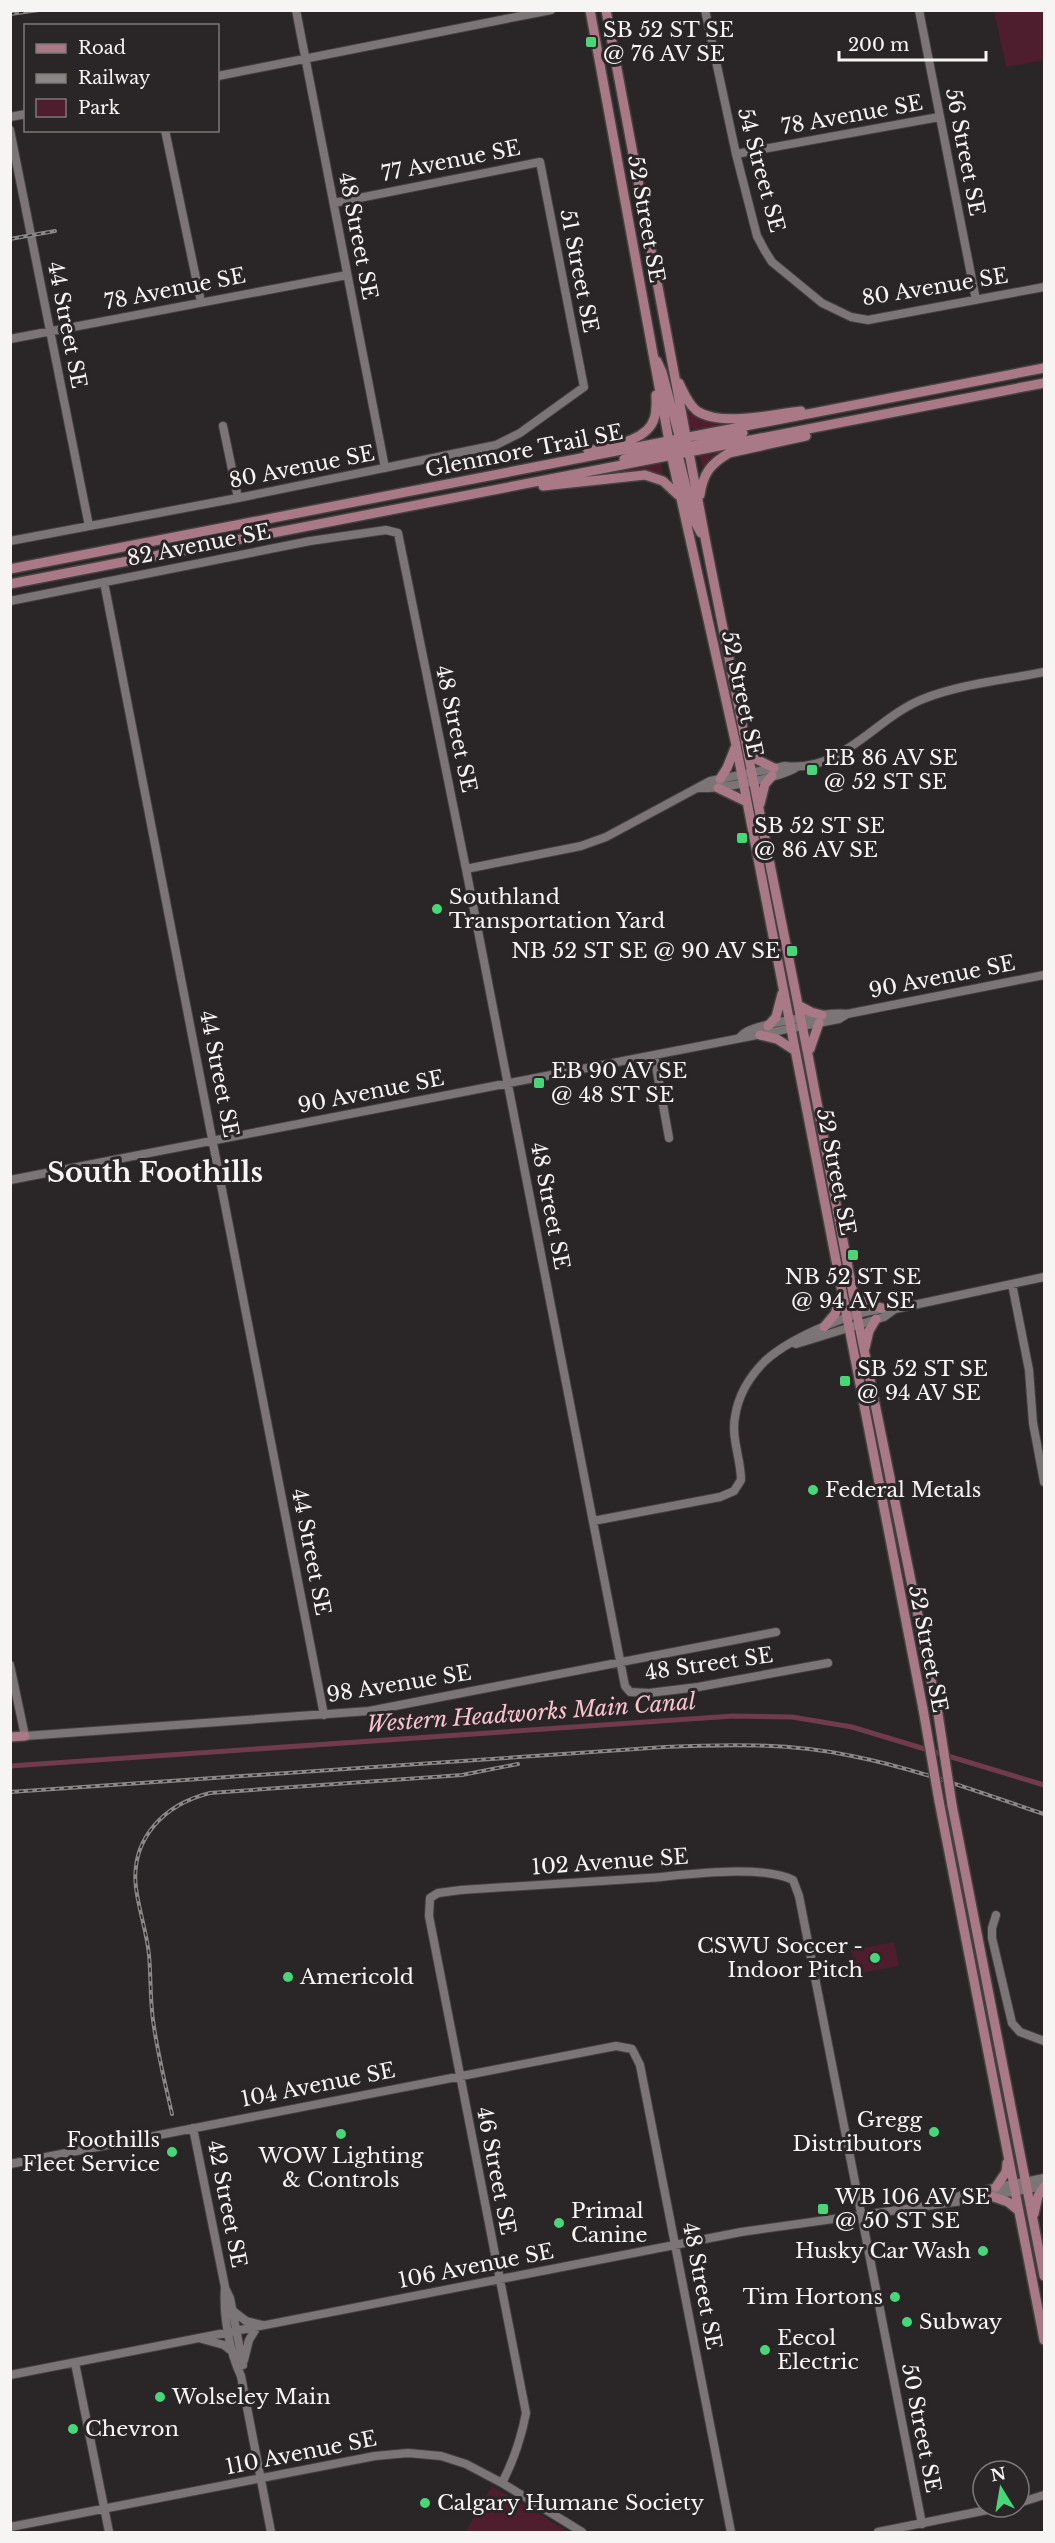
<svg xmlns="http://www.w3.org/2000/svg" width="1055" height="2543" font-family="'Libre Baskerville',serif">
<rect width="100%" height="100%" fill="#2a2526"/>
<path fill="#4e1d2e" d="M994,11H1044V60L1006,67Z
M686,404L733,423L693,431L692,427L689,428L684,405Z
M727,450L704,470L703,469L699,455Z
M661,463L664,477L619,473L618,471Z
M894,1942L899,1966L855,1974L851,1950Z
M492,2486L569,2532H465Z"/>
<g fill="none" stroke-linecap="round" stroke-linejoin="round">
<path stroke="#703b4c" stroke-width="5" d="M10,1766L733,1716L792,1717L852,1727L1044,1785"/>
<defs>
<path id="minor" d="M296,10L385,468
M705,10L736,154L757,236L765,251L772,262L822,303L851,317L868,320L1044,287
M919,10L976,300
M218,76L551,10
M10,117L26,114
M10,130L89,526
M165,130L201,302
M736,154L939,117
M10,339L347,275
M223,426L238,498
M10,541L238,498L496,445L520,433L584,387L540,162L334,203
M104,582L324,1715
M10,601L310,541L386,530L398,533L466,869L625,1686L630,1692L649,1693L698,1687L828,1663
M700,788C720,789 781,778 797,767
M466,869L581,846L606,837L710,781L785,766C842,773 875,718 923,699C960,684 1005,680 1044,672
M739,1038C739,1038 745,1032 746,1032C760,1024 832,1011 847,1014L1044,975
M654,1055L669,1138
M10,1180L839,1019L847,1014
M1012,1284L1029,1370L1033,1423L1044,1482
M796,1344L884,1317L895,1309
M593,1521L720,1497L734,1491L741,1480C741,1459 731,1438 735,1417C738,1396 750,1376 765,1361C790,1338 861,1306 895,1309L1044,1277
M10,1665L25,1736L369,1711L776,1632
M996,1915L992,1928V1938L1012,2023L1020,2032L1044,2041
M193,2128L225,2287C223,2314 229,2351 241,2376L271,2532
M10,2164L616,2046L632,2049L640,2065L731,2532
M953,2199L964,2194L1044,2178
M225,2288L230,2298L243,2365
M233,2311L246,2321L262,2325
M202,2339L224,2345L233,2352
M244,2360L249,2340L257,2327
M75,2363L109,2532
M10,2375L741,2232L962,2201L1044,2186
M502,2483C514,2460 521,2439 526,2413L429,1916L430,1898L438,1893L461,1890C523,1886 586,1882 648,1878C685,1875 761,1864 793,1880L799,1896L922,2524
M1019,2503L1044,2495
M10,2527L375,2456L408,2453L441,2456L466,2464L502,2483L582,2532
M878,2532L1002,2507"/>
<path id="major" d="M590,10L673,463L736,745L923,1709
M606,10L706,543L808,1055L857,1315L938,1714
M657,361L662,372L681,443
M679,383C684,393 688,404 697,411C721,427 773,414 801,411
M684,448L743,433
M588,451C608,446 647,442 654,419C657,411 656,403 656,395
M677,451L695,522L701,533
M624,459L674,446
M543,486L645,475L663,481L678,495
M700,495C703,474 710,464 729,453L806,436
M10,569L1044,368
M10,584L1044,383
M748,755L774,768
M720,779L727,768L735,748
M718,788L745,801
M760,804L765,784L772,776
M798,1005L811,1012L822,1015
M768,1026L776,1017L782,994
M760,1035L777,1039L794,1050
M810,1049L819,1023
M854,1296L869,1305L882,1308
M824,1327L835,1314L841,1296
M865,1348L869,1331L876,1319
M10,1737L25,1736
M939,1801L1044,2340
M952,1805L1044,2276
M996,2187L1006,2172L1007,2163
M991,2196L1008,2202L1019,2211
M1034,2214L1038,2196L1044,2187"/>
</defs>
<use href="#minor" stroke="#444141" stroke-width="10"/>
<use href="#major" stroke="#444141" stroke-width="12"/>
<use href="#minor" stroke="#7c7577" stroke-width="8"/>
<use href="#major" stroke="#a97987" stroke-width="9"/>
<defs>
<path id="rail" d="M10,14L39,10
M10,239L55,231
M10,1792L665,1747C728,1744 790,1743 852,1756C918,1769 981,1793 1044,1814
M172,2114C165,2083 157,2051 153,2020C150,1998 151,1977 149,1955C147,1933 139,1911 136,1888C130,1838 165,1804 210,1793L462,1775L518,1764"/>
</defs>
<use href="#rail" stroke="#8b8787" stroke-width="4"/>
<use href="#rail" stroke="#2a2526" stroke-width="1.5" stroke-dasharray="4.5" stroke-linecap="butt"/>
<defs>
<path id="major-bridge" d="M923,1709L939,1801
M938,1714L952,1805"/>
</defs>
<use href="#major-bridge" stroke="#444141" stroke-width="12" stroke-linecap="butt"/>
<use href="#major-bridge" stroke="#a97987" stroke-width="9"/>
</g>
<g fill="#47d779" stroke="#2a2526" stroke-width="2">
<rect x="585" y="36" width="12" height="12" rx="3"/>
<rect x="806" y="764" width="12" height="12" rx="3"/>
<rect x="736" y="832" width="12" height="12" rx="3"/>
<circle cx="437" cy="909" r="6"/>
<rect x="786" y="945" width="12" height="12" rx="3"/>
<rect x="533" y="1077" width="12" height="12" rx="3"/>
<rect x="847" y="1249" width="12" height="12" rx="3"/>
<rect x="839" y="1375" width="12" height="12" rx="3"/>
<circle cx="813" cy="1490" r="6"/>
<circle cx="875" cy="1958" r="6"/>
<circle cx="288" cy="1977" r="6"/>
<circle cx="934" cy="2132" r="6"/>
<circle cx="341" cy="2134" r="6"/>
<circle cx="172" cy="2152" r="6"/>
<rect x="817" y="2203" width="12" height="12" rx="3"/>
<circle cx="559" cy="2223" r="6"/>
<circle cx="983" cy="2251" r="6"/>
<circle cx="895" cy="2297" r="6"/>
<circle cx="907" cy="2322" r="6"/>
<circle cx="765" cy="2350" r="6"/>
<circle cx="160" cy="2397" r="6"/>
<circle cx="73" cy="2429" r="6"/>
<circle cx="425" cy="2503" r="6"/>
</g>
<g text-anchor="middle" dominant-baseline="central" stroke-width="6" stroke-linejoin="round" paint-order="stroke">
<g font-size="21" fill="#f7f4f4" stroke="#2a2526" text-anchor="start">
<text x="603" y="30">SB 52 ST SE<tspan x="603" dy="24">@ 76 AV SE</tspan></text>
<text x="824" y="758">EB 86 AV SE<tspan x="824" dy="24">@ 52 ST SE</tspan></text>
<text x="754" y="826">SB 52 ST SE<tspan x="754" dy="24">@ 86 AV SE</tspan></text>
<text x="449" y="897">Southland<tspan x="449" dy="24">Transportation Yard</tspan></text>
<text x="780" y="951" text-anchor="end">NB 52 ST SE @ 90 AV SE</text>
<text x="551" y="1071">EB 90 AV SE<tspan x="551" dy="24">@ 48 ST SE</tspan></text>
<text x="853" y="1277" text-anchor="middle">NB 52 ST SE<tspan x="853" dy="24">@ 94 AV SE</tspan></text>
<text x="857" y="1369">SB 52 ST SE<tspan x="857" dy="24">@ 94 AV SE</tspan></text>
<text x="825" y="1490">Federal Metals</text>
<text x="863" y="1946" text-anchor="end">CSWU Soccer -<tspan x="863" dy="24">Indoor Pitch</tspan></text>
<text x="300" y="1977">Americold</text>
<text x="922" y="2120" text-anchor="end">Gregg<tspan x="922" dy="24">Distributors</tspan></text>
<text x="160" y="2140" text-anchor="end">Foothills<tspan x="160" dy="24">Fleet Service</tspan></text>
<text x="341" y="2156" text-anchor="middle">WOW Lighting<tspan x="341" dy="24">&amp; Controls</tspan></text>
<text x="835" y="2197">WB 106 AV SE<tspan x="835" dy="24">@ 50 ST SE</tspan></text>
<text x="571" y="2211">Primal<tspan x="571" dy="24">Canine</tspan></text>
<text x="971" y="2251" text-anchor="end">Husky Car Wash</text>
<text x="883" y="2297" text-anchor="end">Tim Hortons</text>
<text x="919" y="2322">Subway</text>
<text x="777" y="2338">Eecol<tspan x="777" dy="24">Electric</tspan></text>
<text x="172" y="2397">Wolseley Main</text>
<text x="85" y="2429">Chevron</text>
<text x="437" y="2503">Calgary Humane Society</text>
</g>
<g font-size="21" fill="#f7f4f4" stroke="#2a2526">
<text transform="translate(852 115) rotate(-10)">78 Avenue SE</text>
<text transform="translate(965 152) rotate(79)">56 Street SE</text>
<text transform="translate(451 161) rotate(-11)">77 Avenue SE</text>
<text transform="translate(761 170) rotate(75)">54 Street SE</text>
<text transform="translate(646 219) rotate(80)">52 Street SE</text>
<text transform="translate(358 236) rotate(79)">48 Street SE</text>
<text transform="translate(579 271) rotate(79)">51 Street SE</text>
<text transform="translate(935 287) rotate(-9)">80 Avenue SE</text>
<text transform="translate(175 289) rotate(-11)">78 Avenue SE</text>
<text transform="translate(67 325) rotate(79)">44 Street SE</text>
<text transform="translate(524 451) rotate(-11)">Glenmore Trail SE</text>
<text transform="translate(302 467) rotate(-11)">80 Avenue SE</text>
<text transform="translate(199 545) rotate(-11)">82 Avenue SE</text>
<text transform="translate(742 694) rotate(78)">52 Street SE</text>
<text transform="translate(456 729) rotate(78)">48 Street SE</text>
<text transform="translate(942 977) rotate(-11)">90 Avenue SE</text>
<text transform="translate(219 1074) rotate(79)">44 Street SE</text>
<text transform="translate(371 1092) rotate(-11)">90 Avenue SE</text>
<text transform="translate(836 1172) rotate(79)">52 Street SE</text>
<text transform="translate(550 1206) rotate(79)">48 Street SE</text>
<text transform="translate(311 1552) rotate(79)">44 Street SE</text>
<text transform="translate(928 1649) rotate(79)">52 Street SE</text>
<text transform="translate(709 1664) rotate(-8)">48 Street SE</text>
<text transform="translate(399 1684) rotate(-9)">98 Avenue SE</text>
<text transform="translate(610 1862) rotate(-4)">102 Avenue SE</text>
<text transform="translate(318 2085) rotate(-11)">104 Avenue SE</text>
<text transform="translate(496 2171) rotate(79)">46 Street SE</text>
<text transform="translate(227 2204) rotate(79)">42 Street SE</text>
<text transform="translate(476 2266) rotate(-11)">106 Avenue SE</text>
<text transform="translate(702 2286) rotate(79)">48 Street SE</text>
<text transform="translate(921 2428) rotate(79)">50 Street SE</text>
<text transform="translate(301 2453) rotate(-11)">110 Avenue SE</text>
</g>
<g font-size="22" font-style="italic" fill="#f9c3d1" stroke="#2a2526">
<text transform="translate(531 1713) rotate(-4)">Western Headworks Main Canal</text>
</g>
<g font-size="27" font-weight="bold" fill="#f7f4f4" stroke="#2a2526">
<text x="155" y="1172">South Foothills</text>
</g>
</g>
<rect width="1055" height="2543" fill="none" stroke="#f7f4f4" stroke-width="24"/>
<rect x="24" y="24" width="195" height="108" fill="#2a2526" stroke="#7c7878" stroke-width="1.5"/>
<rect x="36" y="44" width="30" height="9" fill="#a97987" stroke="#7c7878" stroke-width="1.5"/>
<text x="78" y="54" font-size="18" fill="#f7f4f4">Road</text>
<rect x="36" y="74" width="30" height="9" fill="#8b8787" stroke="#7c7878" stroke-width="1.5"/>
<text x="78" y="84" font-size="18" fill="#f7f4f4">Railway</text>
<rect x="36" y="99" width="30" height="18" fill="#4e1d2e" stroke="#7c7878" stroke-width="1.5"/>
<text x="78" y="114" font-size="18" fill="#f7f4f4">Park</text>
<g transform="translate(1001 2489) rotate(349)"><circle r="28" fill="#2a2526" stroke="#7c7878" stroke-width="1.5"/>
<path d="M0-4.5L10 22L0 15L-10 22Z" fill="#47d779"/>
<text y="-9" font-size="16" font-weight="bold" text-anchor="middle" fill="#f7f4f4">N</text>
</g>
<path d="M839 51v9h147v-9" fill="none" stroke="#f7f4f4" stroke-width="3"/>
<text x="848" y="51" font-size="18" fill="#f7f4f4" stroke="#2a2526" stroke-width="4.5" paint-order="stroke">200 m</text>
</svg>
